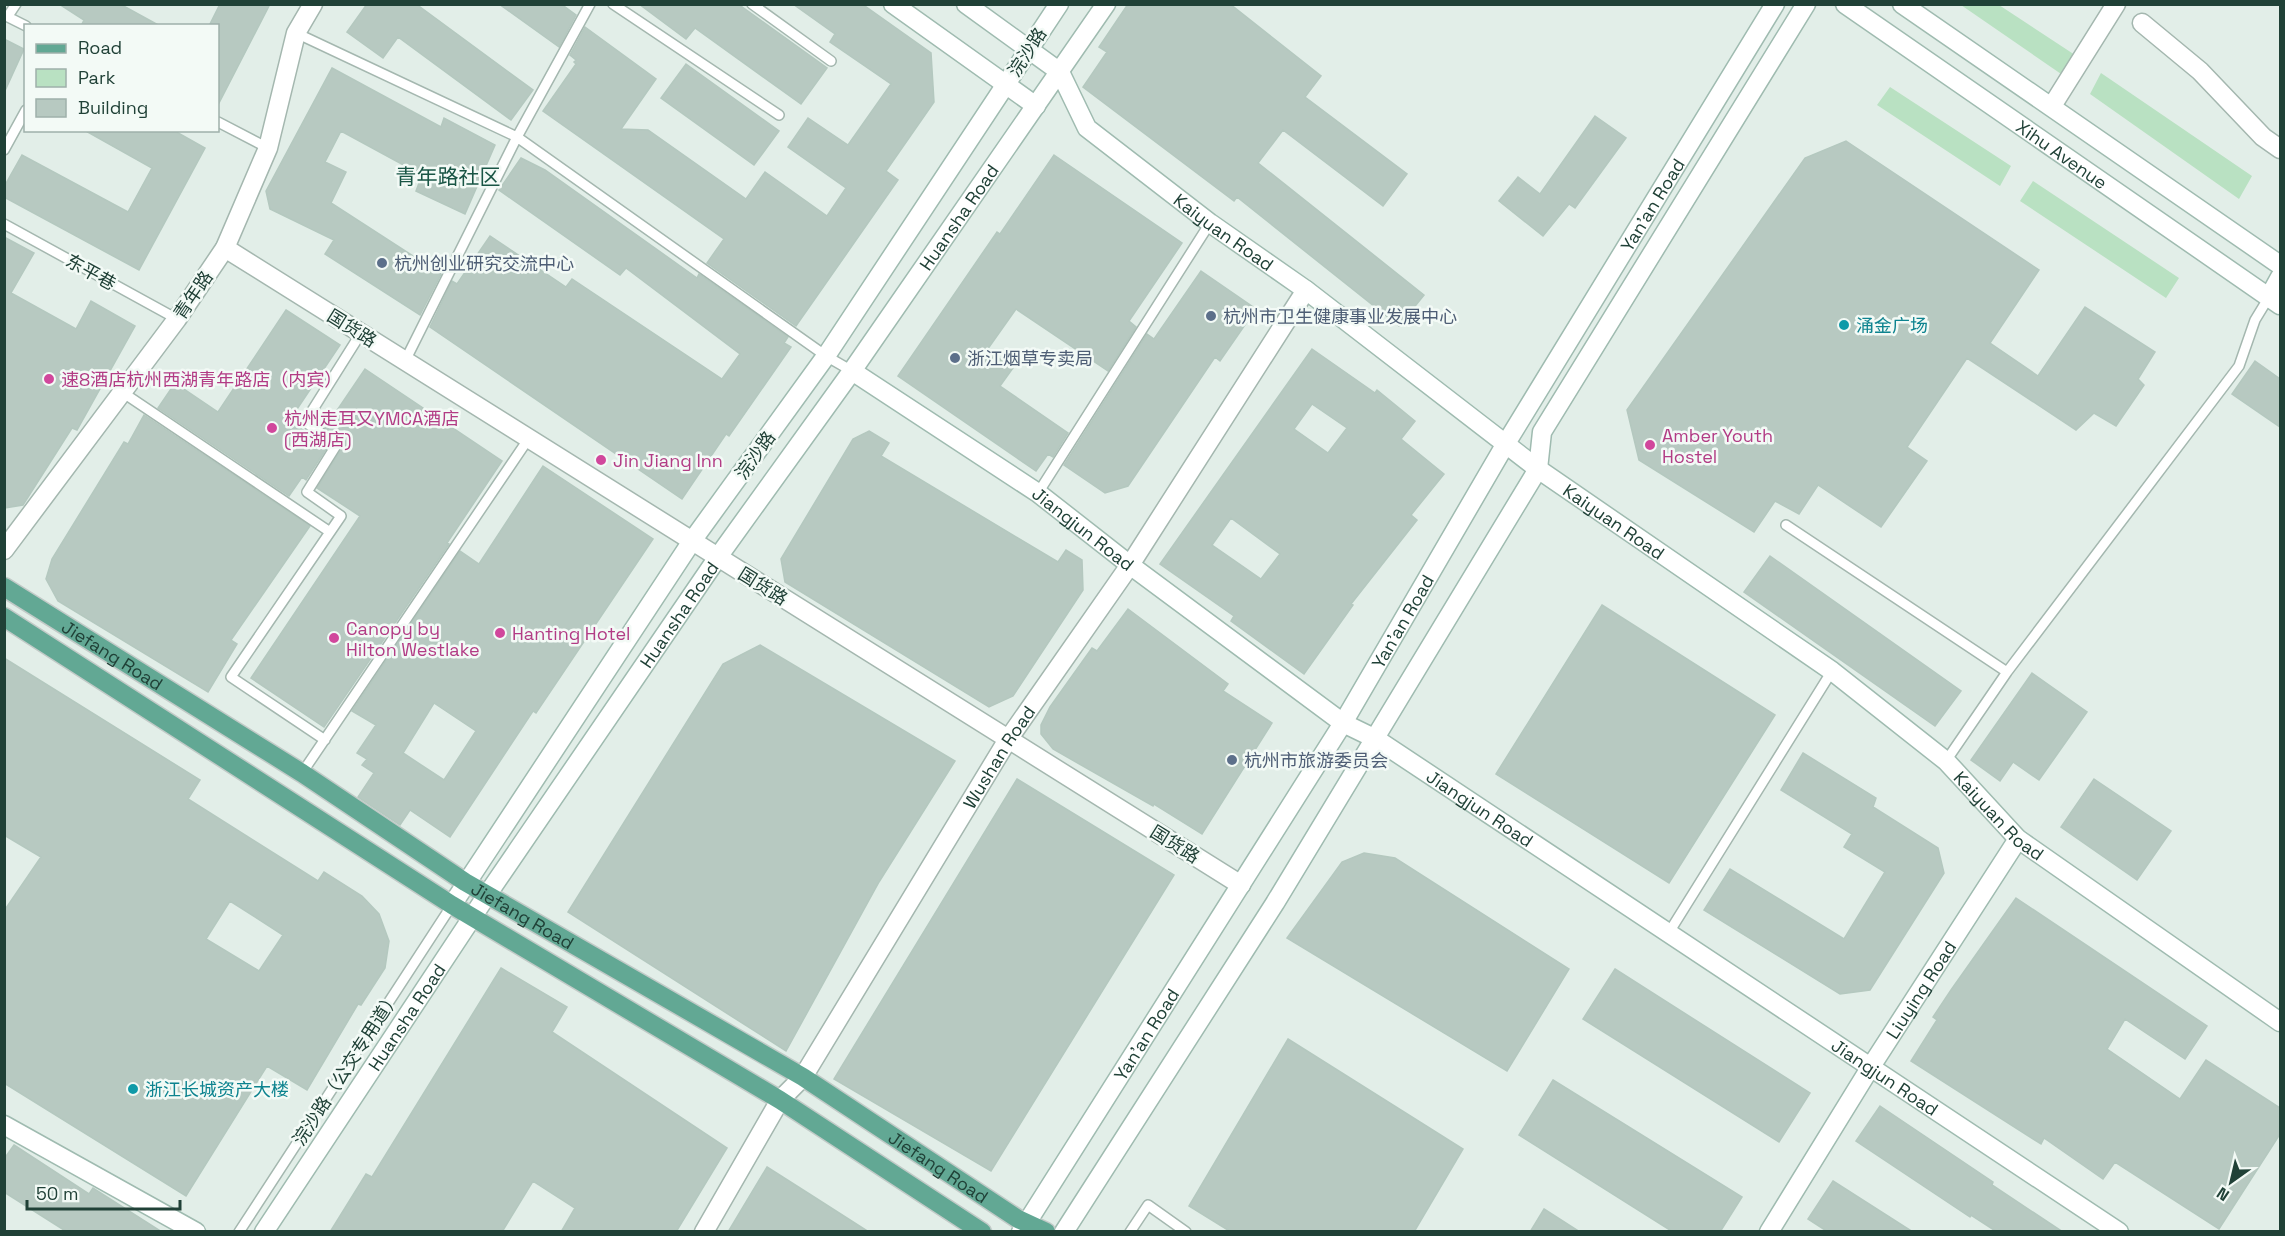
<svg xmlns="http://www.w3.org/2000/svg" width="2285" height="1236" font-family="'Space Grotesk','Noto Sans SC',sans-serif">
<rect width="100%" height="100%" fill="#e2eee8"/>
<path fill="#b9e1c2" d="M1961,5H1999L2075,55L2064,76Z
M2101,73L2252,176L2239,199L2090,94Z
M1890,87L2011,166L2000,186L1877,105Z
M2033,181L2179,278L2166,298L2020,201Z"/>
<path fill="#b7c9c1" stroke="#b4c8bf" stroke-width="1.5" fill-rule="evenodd" d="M59,4H120L160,26H81L84,20Z
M220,4H270L218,105V26H209Z
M367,4H416L533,90L511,120L398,37L383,58L347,32Z
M499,4H561L576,15L559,47Z
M639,4H738L827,68L801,104L695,28L686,39Z
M793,4H862L931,53L934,102L886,171L898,180L796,326L707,263L724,239L543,111L576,64L574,62L576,60L570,55L585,27L656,79L621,129L648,130L746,199L765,172L827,216L846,188L788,147L808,118L848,145L891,84L830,42L835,34Z
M1128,4H1230L1321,76L1305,97L1407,174L1383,206L1283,130L1258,163L1424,295L1399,326L1237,197L1234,201L1083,87L1107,52L1099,47Z
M4,39L24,49L4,93Z
M686,64L779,131L754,165L661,98Z
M332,68L441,127L444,118L495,145L465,214L416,191L422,175L341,131L325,162L346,172L331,203L441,274L420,315L325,254L334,240L270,209L266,191Z
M1595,116L1626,138L1575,208L1569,204L1543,236L1499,201L1518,177L1540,194Z
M84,130H173L205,148L139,270L4,197V187L22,155L128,212L152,168Z
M1846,141L2039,270L1990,343L2038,376L2085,307L2155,352L2138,379L2144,385L2116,426L2094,413L2076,430L1967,358L1907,447L1927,461L1881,527L1818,485L1799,514L1775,501L1754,532L1639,460L1627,410L1805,158Z
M1054,155L1182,243L1129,321L1136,327L1108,371L1016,309L987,350L1013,368L1000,386L1068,433L1053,457L1048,454L1036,471L898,376L997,232L1000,234Z
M521,158L545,170L697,278L699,274L788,337L784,343L791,347L729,436L726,434L682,499L430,327L452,281L457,284L490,236L566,287L572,279L722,379L740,354L626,268L620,275L499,190Z
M4,237L34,253L11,293L76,329L91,301L135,326L77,430L72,428L23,505L4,508Z
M1201,271L1256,309L1220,361L1215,357L1128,486L1105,493L1064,465L1147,334L1154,339Z
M286,310L340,345L289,421L328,446L306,480L302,477L289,496L158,408L175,383L218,412Z
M1312,349L1375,393L1377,390L1415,421L1401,439L1444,474L1411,515L1417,520L1351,604L1353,605L1304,674L1231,621L1234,616L1160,564ZM1312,404L1347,428L1328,453L1294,429ZM1231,518L1280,554L1261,579L1212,545Z
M2255,361L2280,379V427L2232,394Z
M365,369L502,461L447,543L449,544L324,727L251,678L360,516L317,488L344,445L341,439L325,428Z
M144,415L310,526L231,640L237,644L208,692L58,601L46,579L52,559L124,442L128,444Z
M869,431L889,443L881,456L1058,562L1066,550L1082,560L1083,590L1013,696L989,707L785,582L781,559L853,439Z
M543,466L653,539L536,713L533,711L450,837L410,810L400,825L358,797L374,773L362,765L367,759L357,753L376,725L352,711L460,551L479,564ZM434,703L476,731L444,780L403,753Z
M1770,556L1961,691L1935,726L1744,592Z
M1602,605L1775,715L1669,883L1496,774Z
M1128,609L1228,684L1223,691L1272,723L1202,834L1154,804L1153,806L1053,749L1041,734V725L1050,707L1092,648L1097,651Z
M760,645L955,761L879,882L786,1051L568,912L723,664Z
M4,658L200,780L188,799L318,881L324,872L362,896L379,914L389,941L385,968L361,1005L358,1004L307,1090L267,1066L186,1196L4,1083V911L41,857L4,835ZM230,901L283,935L259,971L206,939Z
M2032,673L2087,712L2039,780L2013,762L2000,781L1971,760Z
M1803,753L1876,798L1873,807L1938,848L1944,873L1870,990L1840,994L1704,910L1730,869L1844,939L1885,872L1844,847L1852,834L1781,790Z
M1017,779L1174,875L991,1171L834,1079Z
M2094,779L2171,831L2137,880L2061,827Z
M1364,853L1395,858L1569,969L1507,1071L1287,938L1342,862Z
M2016,898L2207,1026L2185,1059L2125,1019L2107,1049L2180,1099L2206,1060L2280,1108V1134L2219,1229L2115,1162L2103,1179L2044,1138L2041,1144L1911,1061L1937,1020L1933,1017L1951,990Z
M501,968L567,1007L552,1032L727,1148L676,1232H561L575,1208L533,1181L502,1232H330L366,1174L372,1177Z
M1615,969L1810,1093L1779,1142L1583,1019Z
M1288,1039L1463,1149L1414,1232H1231L1189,1206Z
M1553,1080L1742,1197L1720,1232H1673L1519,1135Z
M1880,1106L1993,1182L1992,1185L2063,1232H1997L1971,1215L1970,1217L1856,1141Z
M14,1145L89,1194L93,1188L162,1232H67L4,1192V1159Z
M767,1167L811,1195L869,1232H728Z
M1833,1181L1913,1232H1828L1808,1219Z
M1544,1209L1580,1232H1530Z"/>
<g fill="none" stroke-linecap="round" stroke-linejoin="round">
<defs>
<path id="lane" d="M613,4L779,115
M752,4L831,61
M4,15L26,26
M8,16L16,4
M296,33L517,137L826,356L852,371
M218,122L268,148
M4,150L26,110
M4,224L177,319
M405,361L517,137L590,4
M122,392L330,532
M1038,493L1210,223
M1786,525L2007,672
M325,740L231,677L341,516L307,492L337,444L305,422L361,333
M1946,761L2007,672L2239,366L2255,320L2269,297
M302,773L529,438
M1668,934L1832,671
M239,1232L452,905
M1130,1232L1148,1205L1186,1232"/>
<g id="street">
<path d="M2142,23L2200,71L2263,137L2280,149"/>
<path d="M2052,106L2116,4"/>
<path d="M225,248L1241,885"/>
<path d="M4,550L177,319L225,248L268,148L296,33L313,4"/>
<path id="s1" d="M704,1232L780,1100L803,1077L1007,741L1130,565L1306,290"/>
</g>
<g id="secondary">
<path d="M893,4L1036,106"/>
<path id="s2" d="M966,4L1060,72L1087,128L1210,223L1306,290L1538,469L1832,671L1946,761L2018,839L2280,1022"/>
<path id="s3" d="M1845,4L2280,305"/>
<path d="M1902,4L2280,265"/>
<path d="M2269,297L2280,277"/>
<path id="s4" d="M852,371L1038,493L1130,565L1343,723L1376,739L2119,1232"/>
<path d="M452,905L692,541L826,356L1059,4"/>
<path d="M4,1125L196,1232"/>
<path id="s5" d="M264,1232L487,895L718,557L852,371L1106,4"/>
<path id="s6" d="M1021,1232L1343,723L1505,445L1775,4"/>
<path d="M1064,1232L1275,903L1538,469L1542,432L1806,4"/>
<path id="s7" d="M1769,1232L1870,1068L2018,839"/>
</g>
<g id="primary">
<path id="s8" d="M4,587L302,773L465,882L803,1077L1018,1219L1046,1232"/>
<path d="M4,617L452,905L780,1100L982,1232"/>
</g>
</defs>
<use href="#lane" stroke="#a4b7af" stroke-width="12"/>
<use href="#street" stroke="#a4b7af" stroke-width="21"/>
<use href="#secondary" stroke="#9fbbb0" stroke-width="21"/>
<use href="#primary" stroke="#c1cac7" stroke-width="21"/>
<use href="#lane" stroke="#fff" stroke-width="9"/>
<use href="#street" stroke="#fff" stroke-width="18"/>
<use href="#secondary" stroke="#fff" stroke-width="18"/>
<use href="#primary" stroke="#62a894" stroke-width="18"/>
</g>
<g fill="#5c6f8a" stroke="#f3faf6" stroke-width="2">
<circle cx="382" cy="263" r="6"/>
<circle cx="1211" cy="316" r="6"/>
<circle cx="955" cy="358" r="6"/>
<circle cx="1232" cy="760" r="6"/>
</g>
<g fill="#0f9aa8" stroke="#f3faf6" stroke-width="2">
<circle cx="1844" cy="325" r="6"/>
<circle cx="133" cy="1089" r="6"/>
</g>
<g fill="#d1479c" stroke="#f3faf6" stroke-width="2">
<circle cx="49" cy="379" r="6"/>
<circle cx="272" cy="428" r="6"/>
<circle cx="1650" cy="445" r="6"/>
<circle cx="601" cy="460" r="6"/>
<circle cx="500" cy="633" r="6"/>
<circle cx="334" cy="638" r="6"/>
</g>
<g text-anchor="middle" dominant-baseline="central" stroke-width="5" stroke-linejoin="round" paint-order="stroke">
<g font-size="18" fill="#204137" stroke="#f3faf6">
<text transform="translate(1027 52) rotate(-57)">浣沙路</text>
<text stroke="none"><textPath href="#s3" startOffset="264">Xihu Avenue</textPath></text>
<text stroke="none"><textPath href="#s6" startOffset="1206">Yan'an Road</textPath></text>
<text stroke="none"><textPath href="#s5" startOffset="1230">Huansha Road</textPath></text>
<text stroke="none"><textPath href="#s2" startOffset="350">Kaiyuan Road</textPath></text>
<text transform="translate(91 272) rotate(29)">东平巷</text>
<text transform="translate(193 295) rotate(-56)">青年路</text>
<text transform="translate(352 328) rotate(32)">国货路</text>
<text transform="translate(755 455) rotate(-54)">浣沙路</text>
<text stroke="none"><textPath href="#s2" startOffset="836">Kaiyuan Road</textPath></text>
<text stroke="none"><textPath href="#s4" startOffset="280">Jiangjun Road</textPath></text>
<text transform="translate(763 586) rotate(32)">国货路</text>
<text stroke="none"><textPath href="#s5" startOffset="744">Huansha Road</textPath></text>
<text stroke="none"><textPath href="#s6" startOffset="720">Yan'an Road</textPath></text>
<text stroke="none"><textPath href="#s8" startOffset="128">Jiefang Road</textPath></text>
<text stroke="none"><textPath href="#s1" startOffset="560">Wushan Road</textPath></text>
<text stroke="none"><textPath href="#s4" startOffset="766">Jiangjun Road</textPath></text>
<text stroke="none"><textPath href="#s2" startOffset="1322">Kaiyuan Road</textPath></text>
<text transform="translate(1175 844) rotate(32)">国货路</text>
<text stroke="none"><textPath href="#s8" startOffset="614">Jiefang Road</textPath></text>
<text stroke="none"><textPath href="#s7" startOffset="286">Liuying Road</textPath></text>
<text stroke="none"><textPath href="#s5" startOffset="258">Huansha Road</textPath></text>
<text stroke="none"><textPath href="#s6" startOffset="234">Yan'an Road</textPath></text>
<text transform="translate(346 1068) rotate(-57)">浣沙路（公交专用道）</text>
<text stroke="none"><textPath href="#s4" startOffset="1252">Jiangjun Road</textPath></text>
<text stroke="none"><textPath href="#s8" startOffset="1100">Jiefang Road</textPath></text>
</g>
<g font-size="18" fill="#4e5e75" stroke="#f3faf6" text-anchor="start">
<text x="394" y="263">杭州创业研究交流中心</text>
<text x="1223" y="316">杭州市卫生健康事业发展中心</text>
<text x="967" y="358">浙江烟草专卖局</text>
<text x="1244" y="760">杭州市旅游委员会</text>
</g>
<g font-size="18" fill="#0d838f" stroke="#f3faf6" text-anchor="start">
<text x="1856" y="325">涌金广场</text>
<text x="145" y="1089">浙江长城资产大楼</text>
</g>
<g font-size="18" fill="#b23c85" stroke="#f3faf6" text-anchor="start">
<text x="61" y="379">速8酒店杭州西湖青年路店（内宾）</text>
<text x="284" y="418">杭州走耳又YMCA酒店<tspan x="284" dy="21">(西湖店)</tspan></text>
<text x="1662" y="435">Amber Youth<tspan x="1662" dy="21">Hostel</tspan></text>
<text x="613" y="460">Jin Jiang Inn</text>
<text x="346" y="628">Canopy by<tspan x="346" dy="21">Hilton Westlake</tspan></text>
<text x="512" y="633">Hanting Hotel</text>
</g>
<g font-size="21" fill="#195545" stroke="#f3faf6">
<text x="448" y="176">青年路社区</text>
</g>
</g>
<rect width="2285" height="1236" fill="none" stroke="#204137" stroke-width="12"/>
<rect x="24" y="24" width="195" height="108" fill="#f3faf6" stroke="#9fb0aa" stroke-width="1.5"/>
<rect x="36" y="44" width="30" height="9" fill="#62a894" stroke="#9fb0aa" stroke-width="1.5"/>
<text x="78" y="54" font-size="18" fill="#204137">Road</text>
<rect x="36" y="69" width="30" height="18" fill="#b9e1c2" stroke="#9fb0aa" stroke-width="1.5"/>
<text x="78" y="84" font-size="18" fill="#204137">Park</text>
<rect x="36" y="99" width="30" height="18" fill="#b7c9c1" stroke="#9fb0aa" stroke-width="1.5"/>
<text x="78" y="114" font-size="18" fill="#204137">Building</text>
<g transform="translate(2231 1182) rotate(214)" stroke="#f3faf6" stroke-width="4.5" paint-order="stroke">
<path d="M0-4.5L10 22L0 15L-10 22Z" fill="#204137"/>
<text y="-9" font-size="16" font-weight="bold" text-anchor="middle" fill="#204137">N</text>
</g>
<path d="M27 1200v9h153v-9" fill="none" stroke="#204137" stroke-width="3"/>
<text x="36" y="1200" font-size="18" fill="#204137" stroke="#f3faf6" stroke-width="4.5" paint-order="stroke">50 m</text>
</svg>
